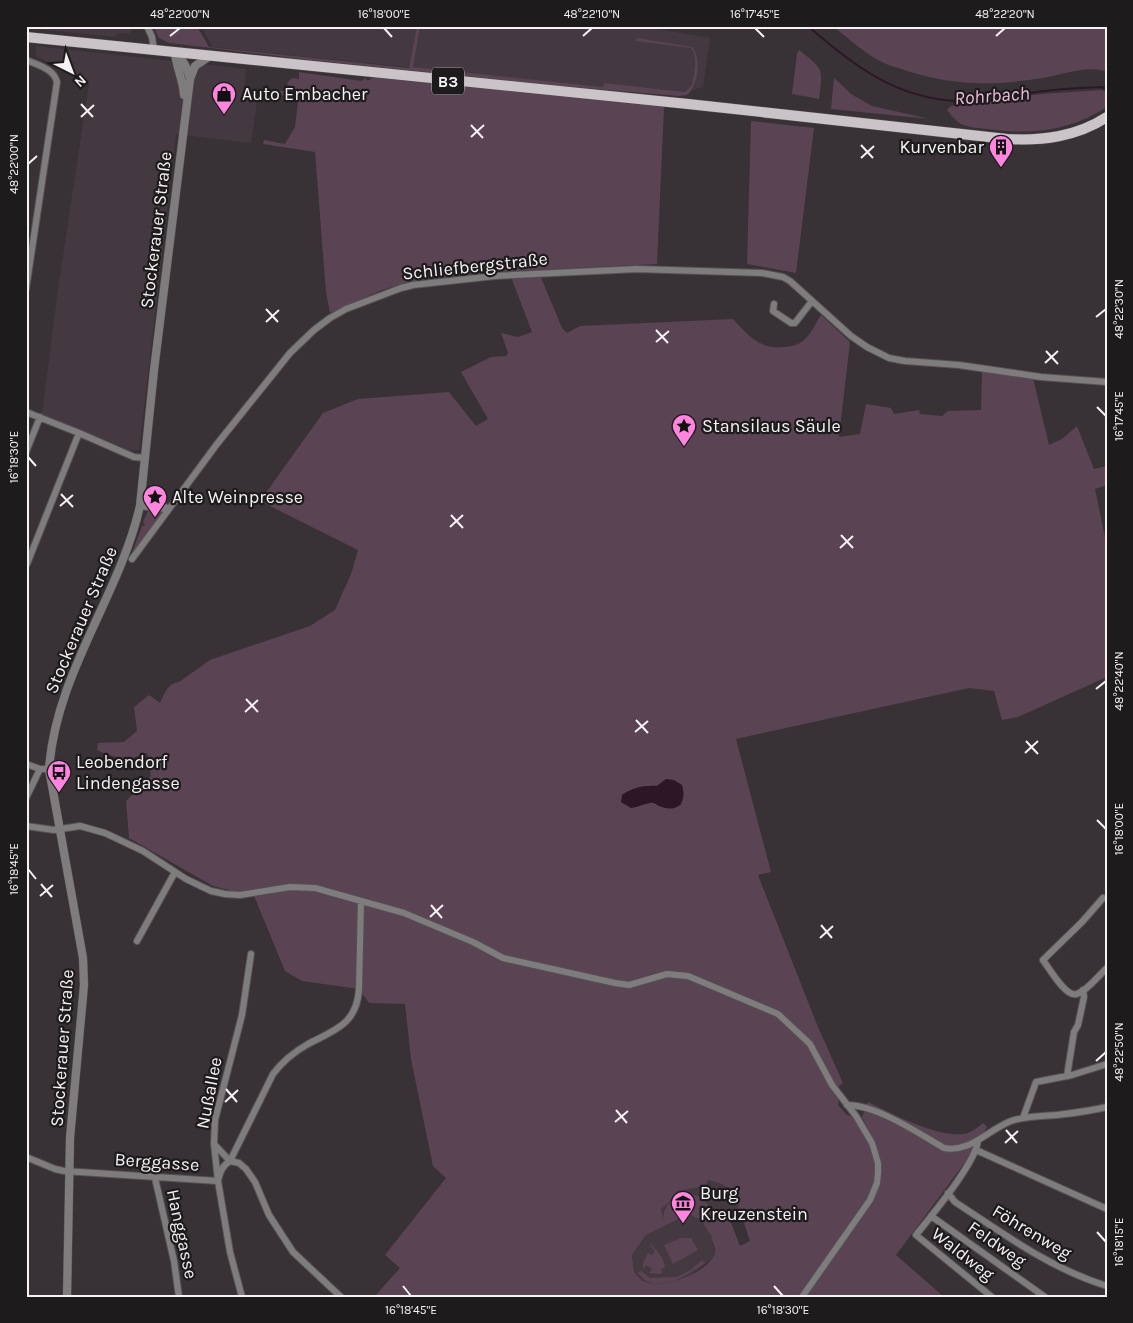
<svg xmlns="http://www.w3.org/2000/svg" width="1133" height="1323" viewBox="0 0 1133 1323" font-family="Karla,sans-serif">
<rect width="100%" height="100%" fill="#383236"/>
<path fill="#453941" d="M26 26H133L130 34 120 33 114 37 26 28Z
M201 26H640L710 38 703 87 685 92 604 83 603 87 213 47Z
M36 46 246 69 243 99 257 101 251 143 176 134 139 450H129L42 414 59 282 89 84 36 56Z
M708 1180 719 1182 730 1188 739 1197 738 1211 725 1213 711 1238 715 1251 713 1258 692 1274 680 1279 660 1284 646 1282 634 1272 632 1255 646 1235 664 1225 660 1212H617L677 1191 706 1186Z"/>
<path fill="#5a4353" fill-rule="evenodd" d="M153 26H197L209 47 409 68 417 26H420L413 67 603 87 604 83 685 92 692 85C694 73 699 58 691 48L636 41 637 38 692 47C702 57 698 86 687 95L679 96 560 86 310 60 169 43 159 38Z
M833 26H1107V72C1090 64 1061 75 1043 78 993 86 953 86 904 70 897 67 889 66 882 62 864 53 849 39 833 26Z
M799 50C824 70 823 67 819 99L792 94 797 54Z
M299 72 361 81 366 78V80H370L371 78H381L664 107 657 264 493 272 408 282 382 290 330 313 326 292 315 152 263 144 264 140 285 144 295 127 298 101 271 91 272 89 293 93 295 88 288 86 287 83 292 78 299 79Z
M834 78 851 94 872 106 930 119 831 109Z
M1102 90 1107 93V107C1070 131 1031 135 988 129 979 128 969 128 961 124 956 121 951 115 947 110L951 106 1041 94Z
M751 121 814 128 796 273 747 264Z
M540 275 562 328 567 333 580 326 733 319C749 336 760 350 785 347 790 346 795 346 800 343 810 337 815 324 821 315L850 342 839 437 860 434 866 404 891 408 894 414 919 410 920 414 942 416 948 411 981 410 982 370 1033 378 1049 445 1062 439 1077 426 1094 469 1107 466V485L1095 489 1107 547V677L1018 717 1002 720 994 691 969 688 736 739 771 872 758 875 818 1027 843 1083 833 1091 839 1100 838 1105 847 1115 851 1116 862 1131 867 1127 862 1117 868 1102C893 1114 935 1137 963 1134 970 1134 978 1127 983 1123L987 1127 977 1146 896 1255 944 1297H374L400 1268 385 1255 446 1178 433 1166 411 1059 405 1004 369 1003 359 989 302 981 285 971 252 891 236 892 213 886 129 838 126 801 151 776 147 753 127 760 103 753 97 750 98 743 124 742 137 731 134 707 149 695 160 703C164 694 168 683 179 682L210 660 310 626 335 610 351 574 358 550 260 501 323 413 358 399 449 392 476 426 488 419 461 372 491 357 506 356 508 353 501 333 518 337 532 332 511 277ZM666 779 682 804 673 808 662 807 655 803 622 795C632 788 645 785 657 786ZM708 1180C721 1183 731 1187 739 1197L738 1210 725 1213 720 1211 714 1214C710 1209 708 1203 702 1198 693 1192 675 1197 668 1204 664 1209 664 1215 663 1219L661 1209 671 1200 677 1196V1191L706 1186ZM686 1208 691 1210 692 1216 701 1220 712 1237 711 1238C713 1243 716 1248 715 1253 710 1272 663 1289 646 1282 642 1281 637 1275 634 1272L632 1255 646 1235 682 1217V1212ZM739 1219 744 1223 750 1241 740 1246 731 1223V1221Z
M148 511H161L162 512 131 556 142 526 145 525 143 522Z
M681 1238H691L698 1250 673 1264 664 1245Z
M651 1244C658 1252 664 1258 665 1268L661 1269 662 1274 649 1273 652 1269 647 1265 643 1269V1263L648 1253 652 1255 655 1251 650 1245Z
M702 1260 705 1263C690 1274 665 1290 646 1281 643 1279 640 1275 637 1273L641 1271 650 1278 677 1277 692 1269Z"/>
<path fill="#2d1727" d="M666 779 674 780 682 785C687 801 679 813 662 807 657 806 655 802 650 803 644 804 638 807 631 808L621 802 622 795C632 788 645 785 657 786Z"/>
<g fill="none" stroke-linecap="round" stroke-linejoin="round">
<path stroke="#2d1727" stroke-width="2" d="M808 26C860 72 908 106 981 101 994 100 1008 95 1022 94 1048 90 1075 88 1101 87L1107 89"/>
<g stroke="#565154" stroke-width="8">
<path id="minor" d="M147 26 152 37 154 50
M26 60C38 65 54 69 57 82L26 289
M774 304 773 311 791 323H795L812 301
M26 412 79 433 134 457 145 458
M26 452 40 417
M141 495 152 498 168 509
M140 506 166 509
M132 559 217 444 290 353 314 330 330 318 346 309 401 288 413 285 495 276 637 269 762 273 783 277 790 281 851 336 867 347 889 358 905 361 959 365 1041 377 1107 382
M27 564 79 433
M26 764 40 769H49
M26 798 40 769
M26 826 54 830 80 826 105 833 143 851 186 879 211 891 225 894 240 895 290 887 315 888 404 913 473 942 503 958 615 983 629 985 667 974 688 976 778 1014 810 1044 832 1085 856 1116 872 1143 878 1163V1173L877 1183 870 1200 802 1297
M1103 898 1082 922 1043 960C1049 968 1066 998 1077 994 1088 990 1098 976 1107 968
M137 941 175 872
M1067 1076 1074 1032 1078 1025 1084 997 1083 990
M847 1105C877 1105 918 1133 944 1148 970 1153 988 1130 1011 1121 1025 1116 1041 1116 1057 1115 1074 1113 1090 1111 1107 1107
M1023 1118 1036 1082 1072 1075 1107 1064
M978 1141C975 1164 931 1216 916 1235L992 1297
M214 1144 230 1161 239 1163 246 1169 255 1182 269 1215 293 1252 341 1297
M976 1150 1107 1209
M26 1157 55 1169 64 1171 218 1181C220 1172 222 1166 230 1161L273 1074C282 1062 294 1052 308 1044 335 1030 357 1024 359 989L361 901
M155 1178 174 1261 179 1297
M948 1193 955 1202C1004 1234 1051 1269 1107 1286
M931 1216 1045 1297
M242 1297 230 1252 218 1181 214 1144 215 1120 242 1015 251 954"/>
</g>
<g stroke="#565154" stroke-width="9">
<path id="tertiary" d="M175 52C176 67 183 79 184 95
M175 52C184 60 187 68 190 79
M67 1297 70 1138 84 985 83 958 49 769C56 673 119 597 140 506L154 370 190 79 195 66 210 56"/>
</g>
<g stroke="#565154" stroke-width="11">
<path id="primary" d="M26 37 688 104 1007 139C1042 141 1076 137 1107 117"/>
</g>
<use href="#minor" stroke="#7f7c7e" stroke-width="6"/>
<use href="#tertiary" stroke="#7f7c7e" stroke-width="8"/>
<use href="#primary" stroke="#cac3c7" stroke-width="10"/>
</g>
<path fill="none" stroke="#f5f1f4" stroke-width="2" d="M384 28 392 37M755 28 764 37M170 36 180 28M583 36 592 28M996 36 1005 28M81 104 93 117M81 117 94 105M471 125 483 138M471 137 484 125M861 145 873 158M861 158 874 146M28 164 37 156M266 309 278 322M1096 317 1106 309M266 322 279 310M656 330 668 343M656 342 669 331M1046 351 1058 364M1045 363 1058 351M1097 407 1106 416M28 457 36 466M61 494 73 507M60 506 73 495M451 515 463 528M450 527 463 515M841 535 853 548M840 548 853 536M1096 689 1106 681M246 699 258 712M245 712 258 700M636 720 648 733M635 732 648 721M1026 741 1038 754M1025 753 1038 741M1097 820 1106 829M28 869 36 879M41 884 52 897M40 896 53 885M431 905 442 918M430 917 443 905M821 925 832 938M820 938 833 926M1096 1061 1106 1052M226 1089 237 1102M225 1102 238 1090M616 1110 627 1123M615 1122 628 1111M1006 1130 1017 1143M1005 1143 1018 1131M1097 1232 1106 1242M403 1286 411 1296M774 1286 783 1296"/>
<defs>
<g id="shop-pin" transform="scale(1.25)"><path d="M0 17L-7.5 6A9.5 9.5 0 1 1 7.5 6Z" fill="#fe85df" stroke="#1e1b1d"/><path d="M-5-2.5h2.3a2.7 3.5 0 0 1 5.4 0H5L5.5 6h-11ZM-1.5-2.5h3a1.5 2.3 0 0 0-3 0Z" fill="#111"/></g>
<g id="building-pin" transform="scale(1.25)"><path d="M0 17L-7.5 6A9.5 9.5 0 1 1 7.5 6Z" fill="#fe85df" stroke="#1e1b1d"/><path d="M-4-6H4V6H1V3H-1V6H-4ZM-2.5-4.3h1.7v1.8h-1.7ZM.8-4.3h1.7v1.8H.8ZM-2.5-1h1.7V.8h-1.7ZM.8-1h1.7V.8H.8Z" fill="#111"/></g>
<g id="sight-pin" transform="scale(1.25)"><path d="M0 17L-7.5 6A9.5 9.5 0 1 1 7.5 6Z" fill="#fe85df" stroke="#1e1b1d"/><path d="M0-6L1.8-2.2L6-1.7L2.9 1.2L3.7 5.4L0 3.3L-3.7 5.4L-2.9 1.2L-6-1.7L-1.8-2.2Z" fill="#111"/></g>
<g id="bus-pin" transform="scale(1.25)"><path d="M0 17L-7.5 6A9.5 9.5 0 1 1 7.5 6Z" fill="#fe85df" stroke="#1e1b1d"/><path d="M-5-6H5V4H4V6H2V4H-2V6H-4V4H-5ZM-3.5-4V0h7V-4ZM-3.5 1.2v1.5H-2V1.2ZM2 1.2v1.5H3.5V1.2Z" fill="#111"/></g>
<g id="museum-pin" transform="scale(1.25)"><path d="M0 17L-7.5 6A9.5 9.5 0 1 1 7.5 6Z" fill="#fe85df" stroke="#1e1b1d"/><path d="M0-6L6-3V-2H-6V-3ZM-5-1h2V3h-2ZM-1-1h2V3h-2ZM3-1h2V3H3ZM-6 4H6V6H-6Z" fill="#111"/></g>
</defs>
<g fill-rule="evenodd">
<use href="#shop-pin" x="224" y="94"/>
<use href="#building-pin" x="1001" y="147"/>
<use href="#sight-pin" x="684" y="426"/>
<use href="#sight-pin" x="155" y="497"/>
<use href="#bus-pin" x="59" y="772"/>
<use href="#museum-pin" x="683" y="1203"/>
</g>
<g text-anchor="middle" dominant-baseline="central" stroke-width="4.5" stroke-linejoin="round" paint-order="stroke">
<rect fill="#1e1b1d" stroke="#b4b1b4" stroke-width="1" x="432" y="67.5" width="32" height="27" rx="4"/>
<g font-size="16" font-weight="bold" fill="#f5f1f4">
<text x="448" y="81">B3</text>
</g>
<g font-size="18" fill="#f5f1f4" stroke="#1e1b1d" text-anchor="start">
<text x="242" y="94">Auto Embacher</text>
<text x="984" y="147" text-anchor="end">Kurvenbar</text>
<text x="702" y="426">Stansilaus Säule</text>
<text x="172" y="497">Alte Weinpresse</text>
<text x="76" y="762">Leobendorf<tspan x="76" dy="21">Lindengasse</tspan></text>
<text x="700" y="1193">Burg<tspan x="700" dy="21">Kreuzenstein</tspan></text>
</g>
<g font-size="18" fill="#f5f1f4" stroke="#1e1b1d">
<text transform="translate(156 230) rotate(-83)">Stockerauer Straße</text>
<text transform="translate(475 266) rotate(-6)">Schliefbergstraße</text>
<text transform="translate(81 620) rotate(-67)">Stockerauer Straße</text>
<text transform="translate(62 1048) rotate(-86)">Stockerauer Straße</text>
<text transform="translate(209 1093) rotate(-79)">Nußallee</text>
<text transform="translate(157 1162) rotate(4)">Berggasse</text>
<text transform="translate(1032 1232) rotate(31)">Föhrenweg</text>
<text transform="translate(182 1234) rotate(78)">Hanggasse</text>
<text transform="translate(997 1244) rotate(35)">Feldweg</text>
<text transform="translate(963 1254) rotate(38)">Waldweg</text>
</g>
<g font-size="19" font-style="italic" fill="#edbbde" stroke="#1e1b1d">
<text transform="translate(992 96) rotate(-4)">Rohrbach</text>
</g>
</g>
<rect width="1133" height="1323" fill="none" stroke="#1e1b1d" stroke-width="55"/>
<g transform="translate(72 72) rotate(138)" stroke="#1e1b1d" stroke-width="4" paint-order="stroke">
<path d="M0-4L9 19L0 12L-9 19Z" fill="#f5f1f4"/>
<text y="-8" font-size="14" font-weight="bold" text-anchor="middle" fill="#f5f1f4">N</text>
</g>
<rect x="28" y="28" width="1078" height="1268" fill="none" stroke="#f5f1f4" stroke-width="2"/>
<g font-size="12" text-anchor="middle" fill="#f5f1f4">
<text x="180" y="18">48°22'00"N</text>
<text x="384" y="18">16°18'00"E</text>
<text x="592" y="18">48°22'10"N</text>
<text x="755" y="18">16°17'45"E</text>
<text x="1005" y="18">48°22'20"N</text>
<text transform="translate(14 164) rotate(-90)" y="4">48°22'00"N</text>
<text transform="translate(1119 309) rotate(-90)" y="4">48°22'30"N</text>
<text transform="translate(1119 416) rotate(-90)" y="4">16°17'45"E</text>
<text transform="translate(14 457) rotate(-90)" y="4">16°18'30"E</text>
<text transform="translate(1119 681) rotate(-90)" y="4">48°22'40"N</text>
<text transform="translate(1119 829) rotate(-90)" y="4">16°18'00"E</text>
<text transform="translate(14 869) rotate(-90)" y="4">16°18'45"E</text>
<text transform="translate(1119 1052) rotate(-90)" y="4">48°22'50"N</text>
<text transform="translate(1119 1242) rotate(-90)" y="4">16°18'15"E</text>
<text x="411" y="1314">16°18'45"E</text>
<text x="783" y="1314">16°18'30"E</text>
</g>
</svg>
